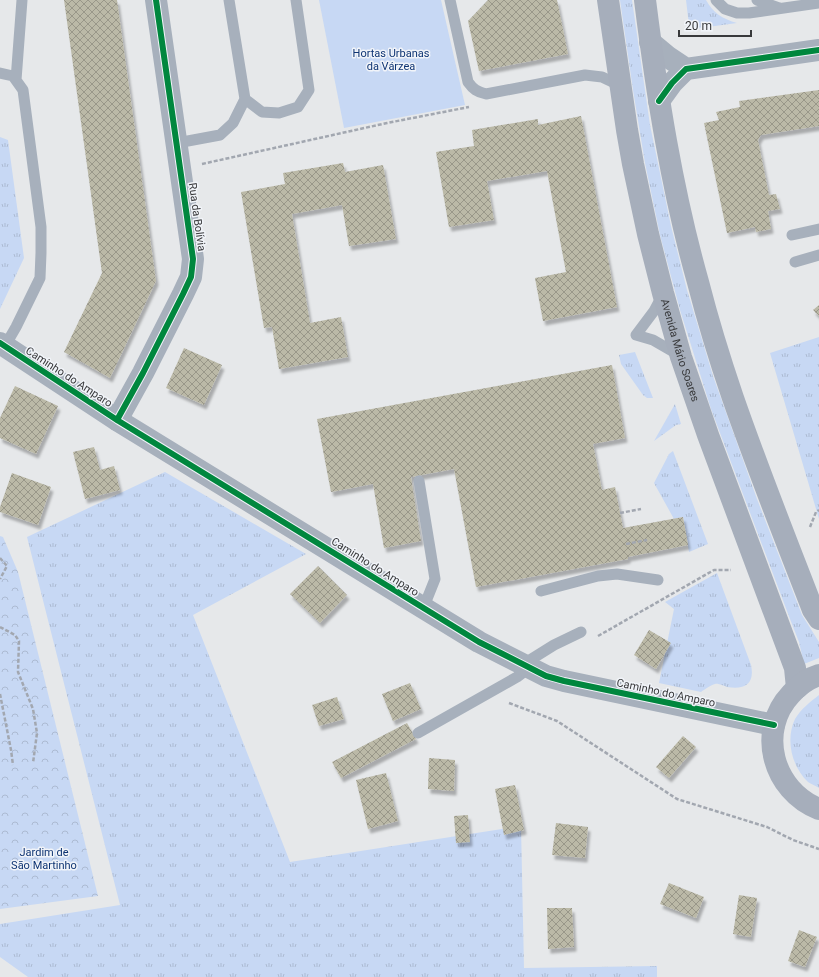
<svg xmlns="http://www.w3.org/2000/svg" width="819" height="977" viewBox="0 0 819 977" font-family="Roboto,sans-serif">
<defs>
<pattern id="grass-tufts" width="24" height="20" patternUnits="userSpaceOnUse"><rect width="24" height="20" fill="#c7d8f4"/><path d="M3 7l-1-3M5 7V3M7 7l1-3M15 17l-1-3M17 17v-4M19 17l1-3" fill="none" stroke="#acbad2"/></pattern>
<pattern id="forest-crowns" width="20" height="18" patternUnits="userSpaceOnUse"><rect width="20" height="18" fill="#c7d8f4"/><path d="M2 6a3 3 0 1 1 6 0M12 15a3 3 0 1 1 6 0" fill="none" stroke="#acbad2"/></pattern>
<pattern id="building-cross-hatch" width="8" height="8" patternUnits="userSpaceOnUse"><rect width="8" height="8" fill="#bbb9a7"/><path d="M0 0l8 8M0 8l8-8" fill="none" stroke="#999789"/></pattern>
<filter id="shadow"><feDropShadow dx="2.5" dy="4.5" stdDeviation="1" flood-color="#0004"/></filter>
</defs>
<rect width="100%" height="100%" fill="#e6e8ea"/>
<path fill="url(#grass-tufts)" d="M620 0H632L650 125 671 226 687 290 713 376 757 499 802 615 819 642V658L804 664 799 642 790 619 711 409 680 310 660 235 645 163 633 90Z
M686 0H706C713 13 723 19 737 23L693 29 689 25Z
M0 137 8 140 24 258 0 309Z
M819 337V519L770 353Z
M635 352 653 398H647L643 395 621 364 619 355Z
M675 404 681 424 676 425 654 441Z
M673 451 708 544 689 552 683 517 674 519 654 483 669 454Z
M165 472 306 554 193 615 290 862 521 826 524 968 657 966V977H28L0 957V924L120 905 27 537Z
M717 573 751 665C755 684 745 690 727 687 724 686 718 683 715 684 711 685 705 689 701 692L659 683 674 609 665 602Z
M819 695V788C816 786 811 784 808 782 792 767 785 740 795 719 801 709 810 702 819 695Z"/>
<path fill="url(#forest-crowns)" d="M0 536 3 537 18 572 98 896 0 909Z"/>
<path fill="#c7d8f4" d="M319 0H441L465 105 344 128Z"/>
<path fill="url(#building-cross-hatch)" filter="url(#shadow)" d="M64 0H117L156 281 110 378 64 352 102 273Z
M488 0H557L568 54 479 71 468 21Z
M819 90V126L761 135 758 140 769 195 776 194 780 209 768 211 771 229 756 232 755 227 727 233 704 123 719 120 716 112 740 107 739 101Z
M581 116 617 307 543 321 535 278 566 272 547 171 487 181 494 220 449 227 436 152 474 146 472 130 538 119V125Z
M343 163 345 172 383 165 396 239 349 246 342 205 292 214 310 323 341 317 348 357 279 369 272 327 264 328 241 192 285 184 283 173Z
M819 305V316L813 310Z
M184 348 222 365 204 405 166 388Z
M612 365 625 438 593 444 602 490 615 487 623 528 683 517 688 545 628 557V559L476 587 454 469 411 477 421 541 384 548 373 484 331 492 317 419Z
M15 386 58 406 36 454 0 438V418Z
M94 447 100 470 114 466 120 490 85 499 73 452Z
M12 473 51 487 38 525 0 512V507Z
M318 566 347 595 320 623 290 594Z
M649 630 671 643 656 669 634 655Z
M410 683 421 709 393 721 382 694Z
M337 697 344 719 319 726 312 705Z
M407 723 416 739 341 778 332 762Z
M683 736 696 747 669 778 656 767Z
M429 758 455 760 454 791 428 789Z
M386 773 398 821 368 829 356 780Z
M515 785 524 830 504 835 495 789Z
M468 815 470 842 456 843 454 816Z
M556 823 588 827 585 858 552 855Z
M669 883 704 897 696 918 660 904Z
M739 895 757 898 751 937 733 934Z
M547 908H572L574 947 548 949Z
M799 930 817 937 805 967 788 961Z"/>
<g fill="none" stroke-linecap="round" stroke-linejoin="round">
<path stroke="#a2a7b0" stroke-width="2.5" stroke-dasharray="4 2" stroke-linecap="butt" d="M202 164 387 123 469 107
M620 513 641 509
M810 527 816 512 819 510
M626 544 647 540
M0 558 7 566 0 579
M0 627 15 635 19 641 18 672 33 709 37 733 33 763
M598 636 714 570H731
M0 694 11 750 13 765
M509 703 557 721 677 799 767 827 793 840 819 849"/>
<path stroke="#a7b0bc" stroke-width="11" d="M450 0 468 82C473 89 477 92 486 94L585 75 602 77 621 86
M716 0 725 9 737 13H749L819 3
M757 0 779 8
M0 73 13 76 23 90 41 227V253L40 278 16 327 5 346
M16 80 22 0
M245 99 262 112 279 113 298 107 309 90 296 0
M177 143 220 135 233 123 245 99 229 0
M792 235 819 229
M795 262 819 255
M662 296 654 311 636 335 653 340 679 355
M419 481 435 579 423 609
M541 591 598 576 617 574 658 580
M522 665 554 645 581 632
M418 733 517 677 529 668"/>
<path stroke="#a7b0bc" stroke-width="22" d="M117 420 143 373 183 294 191 277 193 259 156 0"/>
<path stroke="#a7b0bc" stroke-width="22" d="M650 42 668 57 686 69
M659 101 672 83 686 69 819 50
M0 343 117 420 479 642 546 676 564 681 774 725"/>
<g stroke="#a6aebb" stroke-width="22">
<path id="s1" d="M608 0 627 130 633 164 648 234 663 293 681 357 708 435 795 668 797 688"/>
<path d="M645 0C657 95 672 190 698 282 708 321 720 360 733 398 758 470 786 540 813 610L819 619"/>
<path d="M819 675C809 678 798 686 791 694 756 731 773 791 819 809"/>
</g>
<g stroke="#f1f4f9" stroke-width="8">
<path id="cycleway" d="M659 101 672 83 686 69 819 50
M0 343 117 420 479 642 546 676 564 681 774 725
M117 420 143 373 183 294 191 277 193 259 156 0"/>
</g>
<use href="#cycleway" stroke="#00873e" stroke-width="6"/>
</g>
<g text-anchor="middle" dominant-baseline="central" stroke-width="3" stroke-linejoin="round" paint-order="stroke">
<g font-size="11" fill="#0e3473" stroke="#f1f4f9">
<text x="391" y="53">Hortas Urbanas<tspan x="391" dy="13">da Várzea</tspan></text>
<text x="44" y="852">Jardim de<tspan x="44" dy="13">São Martinho</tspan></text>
</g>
<g font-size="11" fill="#38393b" stroke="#f1f4f9">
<text transform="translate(197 217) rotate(82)">Rua da Bolívia</text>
<text stroke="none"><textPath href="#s1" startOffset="358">Avenida Mário Soares</textPath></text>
<text transform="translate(69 377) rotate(33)">Caminho do Amparo</text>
<text transform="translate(375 567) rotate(32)">Caminho do Amparo</text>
<text transform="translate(666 693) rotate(12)">Caminho do Amparo</text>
</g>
</g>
<path d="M679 30v6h72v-6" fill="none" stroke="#38393b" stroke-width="2"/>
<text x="685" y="30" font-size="12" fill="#38393b" stroke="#f1f4f9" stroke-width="3" paint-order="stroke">20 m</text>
</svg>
